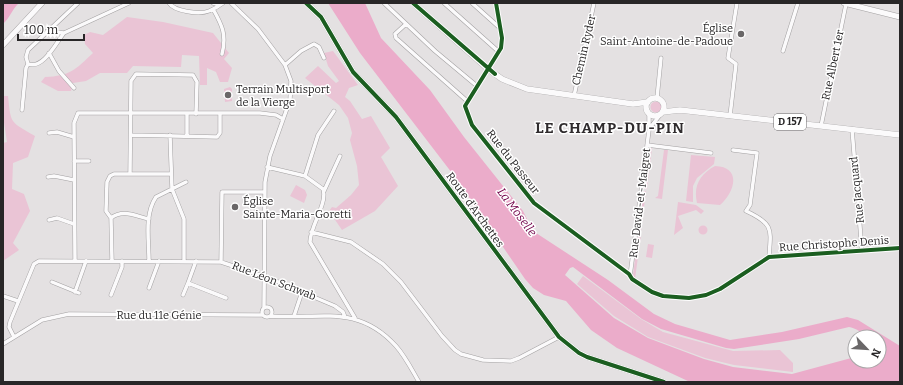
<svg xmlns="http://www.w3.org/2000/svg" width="903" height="385" viewBox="0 0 903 385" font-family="Bitter,serif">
<rect width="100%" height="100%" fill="#e4e1e2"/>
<path fill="#eac4d5" d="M127 17 163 22 213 33 229 53 224 59 232 68 228 82H220L216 72 207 68V85H200L199 56 182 55 181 67 133 66 127 73H100L86 81 73 83 71 91H58L41 82 45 77C70 76 75 70 93 53L85 44 84 35 90 32 103 35Z
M333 51 358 85 349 88 345 97 350 101 362 119 371 116 390 148 381 157 398 186 375 211 342 230 329 211 332 207 336 208 351 195 359 185 357 166 350 140 352 133 348 118 339 105 305 78 318 66 336 83 339 81 328 66 324 53Z
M230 87 232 89V101L225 102 224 89Z
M3 96H8C11 125 10 121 35 136L28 157 13 163 12 189 24 194 30 211 13 243 19 250 3 261V143L7 142 3 116Z
M650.5 107a5.5 5.5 0 1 1 11 0a5.5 5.5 0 1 1-11 0Z
M649 148H652L647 189H644Z
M664 150H668L662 199 655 198 658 196Z
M691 155 715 157 714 164 697 178 693 186V202L686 201Z
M715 166C742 167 735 192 720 205L697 203C693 186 700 174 715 166Z
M296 185 305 190 307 195 304 203 290 196Z
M643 191H646L641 231H638Z
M678 202 696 205 704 211 701 214 696 210 678 216 683 228 674 235Z
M698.5 230a4.5 4.5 0 1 1 9 0a4.5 4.5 0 1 1-9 0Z
M638 235H641L635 279 633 275Z
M648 244 654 245 652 258 646 257Z
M583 276 641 319 663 332 733 351 780 350 793 363V372L734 365 705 358 648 337 614 316 577 284Z"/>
<path fill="#ebacca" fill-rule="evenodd" d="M3 3H19C12 9 10 18 3 24Z
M328 3H365L381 38 430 90 464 137 523 211 533 231 608 280 654 314 675 324 730 340 782 332 847 317 858 320 900 346V381L690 382 617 348 591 330 566 301 544 295 533 288 525 279 455 177 360 53ZM573 267 642 319 661 329 726 348 734 349 799 339 849 327C862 330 864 337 879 337V344L887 349 879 351V361H855V357L792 374 733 367 704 359 648 338 614 318 565 275 570 268Z"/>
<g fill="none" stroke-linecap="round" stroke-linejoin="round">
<g stroke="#a3a1a2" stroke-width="4.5">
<path id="street" d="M169 3C174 11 199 15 209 11 214 9 219 6 223 3
M213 3 220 5
M231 3 258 29 285 65 291 81 290 100 270 156 265 182 264 307
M384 3 435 51 477 86
M444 3 499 52
M472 3 501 29
M496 3 502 38 501 48 465 106 472 125 534 203 629 274 632 279 652 292 663 296 689 298 706 295 720 289 769 257 900 248
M213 9C222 25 227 35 222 54
M406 24 395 34 396 38 467 101
M47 31 64 33 129 3
M783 51 798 3
M49 53 59 71 74 88
M28 64C43 70 56 43 64 33
M285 65 301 51 314 44 319 47 324 58
M574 96 594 3
M657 98 661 58
M22 110 26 68 28 64 26 57 28 50 78 3
M730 116 736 64 728 58 737 3
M821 126 846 4
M649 129 660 115
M852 129 862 251
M49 133 57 132 74 137
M131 135 217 137 220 133V113
M170 135 172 189 184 219V261
M187 135V114
M647 145 711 153
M733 150 757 153 750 205 746 211C774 224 771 229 769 257
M74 161H89
M267 167 305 176 323 189C328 203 310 226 310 242L355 318
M130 173 131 81 136 74 193 75 197 82 196 114
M305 176 318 135 334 111
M48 177 54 176 74 180
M324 191 340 156
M111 218C123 209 135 216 149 219
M49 220 57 218 74 224
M311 232 351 242 383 264 401 282 442 336 455 350 461 354 483 360 511 361 519 358 559 337
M75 261 74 123 78 113H260L276 115 283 119
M112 261 111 218 106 211 107 182 110 176 114 174H170
M149 261C149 240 144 215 156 197L186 182
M196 261 188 283 226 298
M221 262 222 192H264
M630 276 649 130V114
M52 282 79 293
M149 288 159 261
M75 292 86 261
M111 295 122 267V261
M183 295 188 283
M3 296 18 301
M262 312a5 5 0 1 1 10 0a5 5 0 1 1-10 0Z
M270 316C319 320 357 303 396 346 405 356 412 370 419 382
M294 316 302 292
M14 337 9 327 10 322 34 264 39 261 221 262 269 278 335 306 343 312 345 317
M3 344 42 320 69 314 263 315"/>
</g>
<g stroke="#a3a1a2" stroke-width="6">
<path id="secondary" d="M306 3 321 17 353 72 396 117 559 337 579 353 587 357 664 382
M844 3 900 17
M3 45 42 3"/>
</g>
<g stroke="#a3a1a2" stroke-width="6">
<path id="primary" d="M413 3 488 69 502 79 527 89 633 104 648 102
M646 107a9 9 0 1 1 18 0a9 9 0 1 1-18 0Z
M663 112 680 110 900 135"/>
</g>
<use href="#street" stroke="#fbfafb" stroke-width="3.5"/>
<use href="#secondary" stroke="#fbfafb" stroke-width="5"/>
<use href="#primary" stroke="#fbfafb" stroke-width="5.5"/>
<g stroke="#fff" stroke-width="6">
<path id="cycleway" d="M306 3 321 17 353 72 396 117 559 337 579 353 587 357 664 382
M413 3 495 74
M496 3 502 38 501 48 465 106 472 125 534 203 629 274 632 279 652 292 663 296 689 298 706 295 720 289 769 257 900 248"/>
</g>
<use href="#cycleway" stroke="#1b5e20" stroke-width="4"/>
</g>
<g fill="#6a6768" stroke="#fff" stroke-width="1.5">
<circle cx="741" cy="34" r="4"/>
<circle cx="228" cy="95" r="4"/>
<circle cx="235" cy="207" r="4"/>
</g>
<g text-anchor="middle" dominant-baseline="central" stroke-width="3" stroke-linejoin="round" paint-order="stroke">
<rect fill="#fff" stroke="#686768" stroke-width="1" x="774" y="114" width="32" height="16" rx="3"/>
<g font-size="10" font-weight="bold" fill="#282627">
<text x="790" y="122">D 157</text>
</g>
<g font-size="11" fill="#282627" stroke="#fff" text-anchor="start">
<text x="733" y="28" text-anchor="end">Église<tspan x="733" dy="13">Saint-Antoine-de-Padoue</tspan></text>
<text x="236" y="89">Terrain Multisport<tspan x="236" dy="13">de la Vierge</tspan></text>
<text x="243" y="201">Église<tspan x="243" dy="13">Sainte-Maria-Goretti</tspan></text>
</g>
<g font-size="11" fill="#282627" stroke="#fff">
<text transform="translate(584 50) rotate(-77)">Chemin Ryder</text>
<text transform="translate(833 65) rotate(-78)">Rue Albert 1er</text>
<text transform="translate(513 162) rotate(52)">Rue du Passeur</text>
<text transform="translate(857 190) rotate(-96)">Rue Jacquard</text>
<text transform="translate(640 203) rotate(-83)">Rue David-et-Maigret</text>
<text transform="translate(475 210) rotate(54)">Route d'Archettes</text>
<text transform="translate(834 244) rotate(-4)">Rue Christophe Denis</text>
<text transform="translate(274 281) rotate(21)">Rue Léon Schwab</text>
<text x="159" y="315">Rue du 11e Génie</text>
</g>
<g font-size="12" font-style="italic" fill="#710249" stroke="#fff">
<text transform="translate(517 212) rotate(53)">La Moselle</text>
</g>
<g font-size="15" font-weight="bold" letter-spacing="1" fill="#302c2e" stroke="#fff">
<text x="610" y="128">LE CHAMP-DU-PIN</text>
</g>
</g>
<rect width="903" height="385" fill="none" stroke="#282627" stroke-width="8"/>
<g transform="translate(867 349) rotate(115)"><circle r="19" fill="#ffffff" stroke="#a9a8a9"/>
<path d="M0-3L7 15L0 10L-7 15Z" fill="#6a6768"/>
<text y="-6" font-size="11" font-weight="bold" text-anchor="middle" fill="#282627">N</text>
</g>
<path d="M18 34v6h66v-6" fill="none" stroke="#282627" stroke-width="2"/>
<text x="24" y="34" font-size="12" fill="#282627" stroke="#ffffff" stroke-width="3" paint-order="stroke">100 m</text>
</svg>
